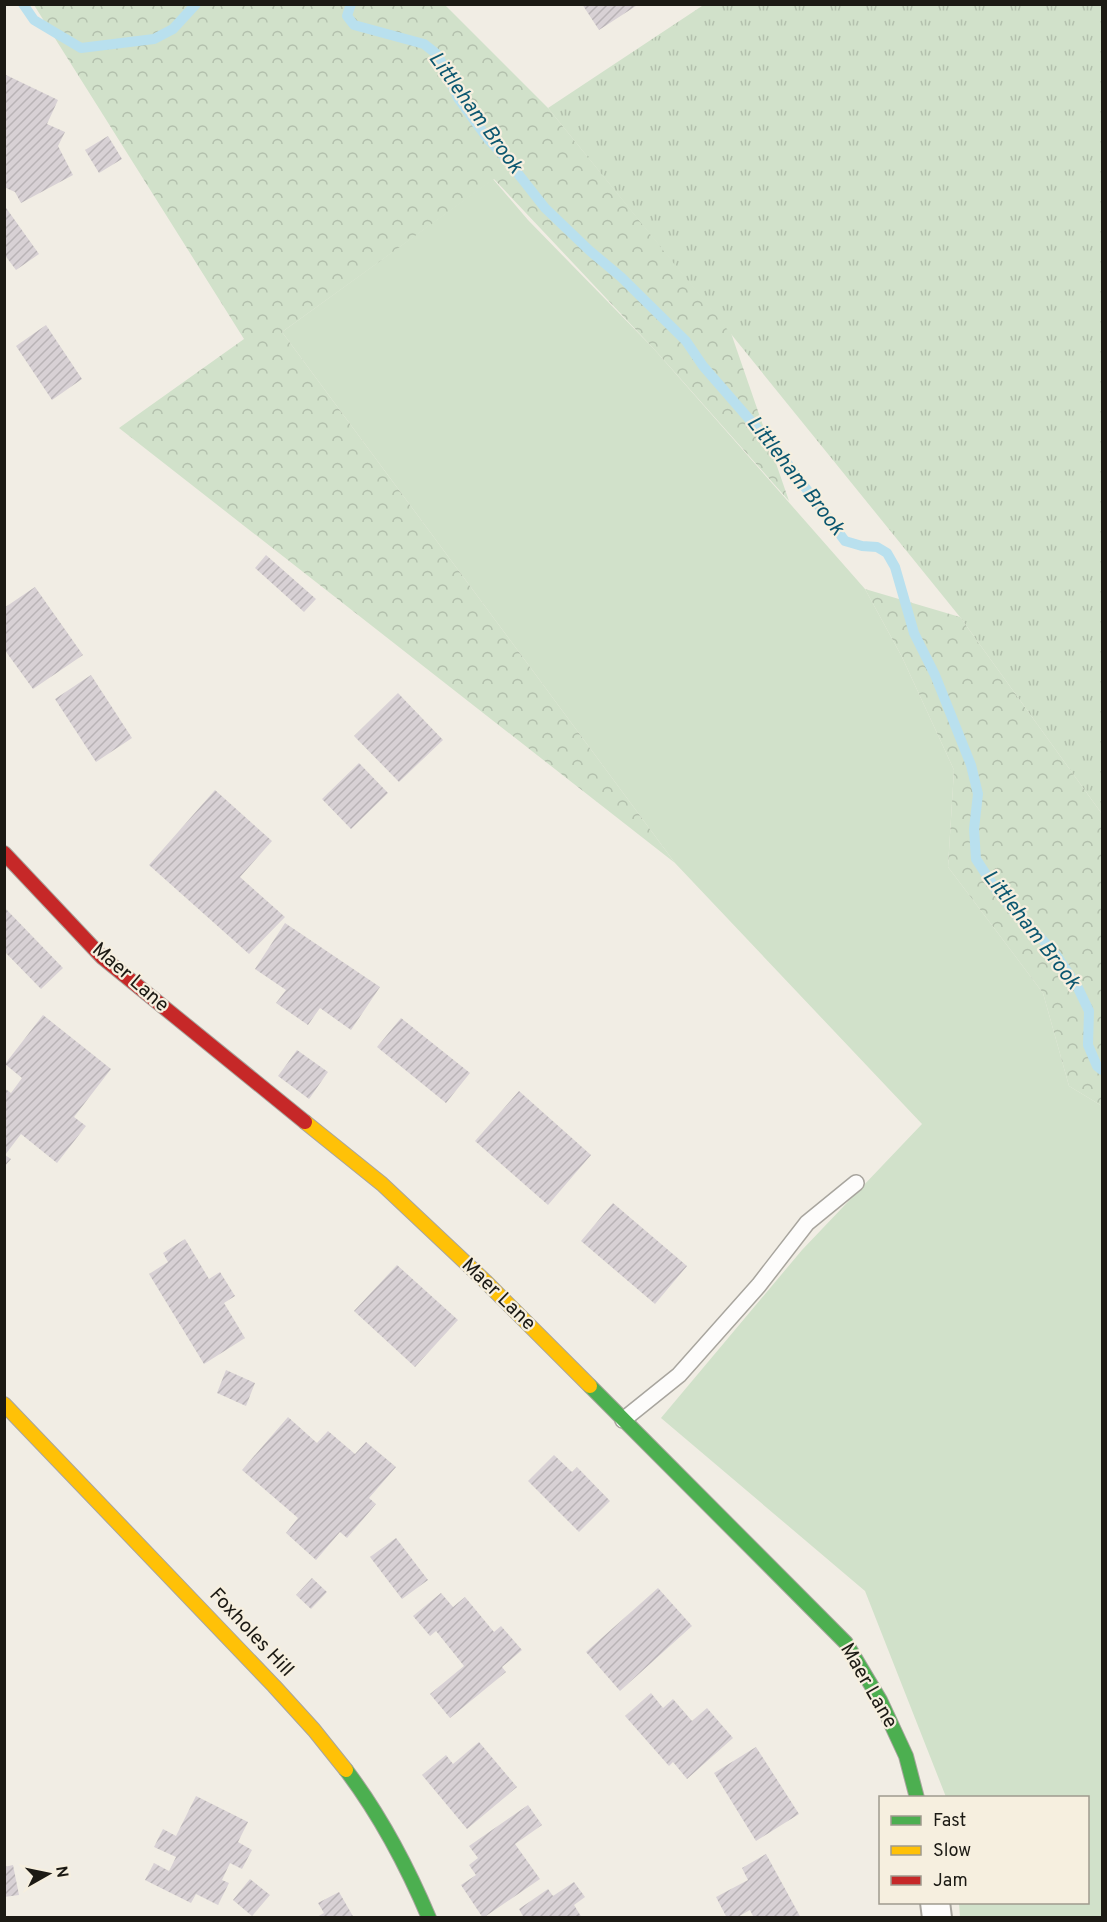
<svg xmlns="http://www.w3.org/2000/svg" width="1107" height="1922" viewBox="0 0 1107 1922" font-family="Overpass,sans-serif">
<defs>
<pattern id="forest-crowns" width="20" height="18" patternUnits="userSpaceOnUse" patternTransform="scale(1.5)"><rect width="20" height="18" fill="#d1e1ca"/><path d="M2 6a3 3 0 1 1 6 0M12 15a3 3 0 1 1 6 0" fill="none" stroke="#b3c0ad"/></pattern>
<pattern id="park-tufts" width="24" height="20" patternUnits="userSpaceOnUse" patternTransform="scale(1.5)"><rect width="24" height="20" fill="#d1e1ca"/><path d="M3 7l-1-3M5 7V3M7 7l1-3M15 17l-1-3M17 17v-4M19 17l1-3" fill="none" stroke="#b3c0ad"/></pattern>
<pattern id="building-hatch" width="6" height="6" patternUnits="userSpaceOnUse" patternTransform="scale(1.5)"><rect width="6" height="6" fill="#d8d1d5"/><path d="M-1 1l2-2M0 6l6-6M5 7l2-2" fill="none" stroke="#b9b3b6"/></pattern>
</defs>
<rect width="100%" height="100%" fill="#f1ede4"/>
<path fill="#d1e1ca" d="M493 179 528 220 654 349 865 589 902 657 954 770 948 867 1043 993 1069 1086 1102 1106V1917H960L959 1903 1088 1902V1798L946 1797 865 1591 661 1418 802 1250 922 1124 675 863 282 332Z"/>
<path fill="url(#forest-crowns)" d="M34 5H445L548 108 731 333 789 501 654 349 494 179 282 332 675 863 119 428 244 339Z
M865 589 960 617 1102 814V1106L1069 1086 1043 993 948 867 954 770 902 657Z"/>
<path fill="url(#park-tufts)" d="M705 4 1102 5V814L960 617 548 108Z"/>
<g fill="none" stroke-linecap="round" stroke-linejoin="round">
<path stroke="#b9e0ee" stroke-width="10" d="M23 4 34 20 81 48 154 39 173 29 196 4
M351 4 347 16 354 25 424 44 438 55 458 98 488 139 505 157 545 208 590 251 621 277 686 341 703 366 784 459 845 541 862 546 877 547 887 553 895 567 914 633 935 675 971 765 978 794 974 829 976 859 995 888 1019 918 1040 937 1057 956 1078 988 1089 1011 1088 1045 1097 1066 1102 1070"/>
</g>
<path fill="url(#building-hatch)" d="M582 4H639L599 30Z
M4 74 58 100 47 124 65 132 58 146 73 175 21 203 15 192 4 187Z
M108 136 122 159 99 173 85 150Z
M4 205 39 254 16 270 4 254Z
M46 325 82 379 52 400 16 346Z
M266 555 316 599 304 612 255 568Z
M35 587 83 655 33 689 4 649V608Z
M91 675 132 738 96 762 55 699Z
M398 693 443 740 399 782 354 736Z
M359 763 388 793 351 829 322 799Z
M215 790 272 841 240 877 285 917 249 954 149 865Z
M4 907 63 968 41 989 4 951Z
M285 923 380 987 351 1030 320 1008 308 1025 276 1003 286 990 255 969Z
M43 1015 111 1069 74 1117 86 1126 57 1163 21 1134 5 1155 11 1159 4 1167V1088L11 1093 22 1078 5 1064Z
M401 1018 470 1073 446 1103 377 1047Z
M297 1050 328 1072 309 1099 278 1076Z
M519 1091 591 1155 548 1205 475 1141Z
M613 1203 687 1266 655 1304 581 1241Z
M185 1239 209 1279 220 1272 235 1296 224 1303 245 1338 204 1364 149 1274 168 1262 163 1253Z
M397 1265 458 1320 415 1367 354 1311Z
M226 1370 255 1383 246 1406 217 1393Z
M288 1417 317 1443 328 1431 355 1454 366 1442 396 1467 369 1498 376 1504 347 1538 340 1532 316 1560 286 1533 298 1518 242 1470Z
M554 1455 572 1472 577 1467 610 1501 579 1532 528 1481Z
M396 1538 428 1580 402 1599 370 1557Z
M312 1578 327 1592 311 1609 296 1595Z
M658 1588 692 1626 620 1691 586 1652Z
M441 1593 453 1607 465 1597 494 1632 501 1626 522 1650 502 1667 506 1672 450 1718 430 1694 464 1666 436 1631 430 1636 413 1616Z
M651 1693 663 1708 673 1699 692 1721 707 1708 733 1738 687 1779 673 1762 669 1766 625 1716Z
M479 1742 517 1787 467 1829 422 1775 446 1755 453 1764Z
M756 1747 799 1814 756 1841 714 1773Z
M196 1796 248 1822 238 1842 252 1850 242 1869 230 1863 222 1880 229 1883 218 1905 196 1894 191 1903 145 1880 154 1863 169 1871 176 1857 154 1847 163 1829 176 1836Z
M528 1805 542 1825 515 1844 540 1879 483 1918 461 1885 476 1875 469 1865 478 1858 469 1846Z
M766 1854 801 1918H754L750 1910 736 1918H727L716 1897 748 1880 742 1868Z
M13 1865 19 1895 4 1897V1867Z
M250 1879 270 1895 252 1916 233 1900Z
M574 1882 585 1897 574 1905 582 1918H524L519 1909 548 1889 553 1896Z
M339 1892 354 1918H315L324 1913 318 1903Z"/>
<g fill="none" stroke-linecap="round" stroke-linejoin="round">
<g stroke="#a8a59e" stroke-width="18">
<path id="lane" d="M623 1420 679 1375 759 1285 807 1223 856 1183"/>
</g>
<g stroke="#a8a59e" stroke-width="32">
<path id="street" d="M935 1902 937 1918"/>
</g>
<g stroke="#a8a59e" stroke-width="16">
<path id="fast" d="M590 1386 846 1643 880 1700 906 1756 917 1798
M346 1770C380 1815 407 1866 429 1918"/>
</g>
<g stroke="#a8a59e" stroke-width="16">
<path id="slow" d="M305 1122 382 1184 485 1281 590 1386
M4 1404 274 1686 314 1730 346 1770"/>
</g>
<g stroke="#a8a59e" stroke-width="16">
<path id="jam" d="M4 853 102 957 305 1122"/>
</g>
<use href="#lane" stroke="#fdfcfb" stroke-width="15"/>
<use href="#street" stroke="#fdfcfb" stroke-width="28"/>
<use href="#fast" stroke="#4caf50" stroke-width="14"/>
<use href="#slow" stroke="#ffc107" stroke-width="14"/>
<use href="#jam" stroke="#c62828" stroke-width="14"/>
</g>
<g text-anchor="middle" dominant-baseline="central" stroke-width="4.5" stroke-linejoin="round" paint-order="stroke">
<g font-size="20" fill="#1c1a14" stroke="#f6efdf">
<text transform="translate(130 978) rotate(41)">Maer Lane</text>
<text transform="translate(498 1295) rotate(44)">Maer Lane</text>
<text transform="translate(251 1633) rotate(47)">Foxholes Hill</text>
<text transform="translate(868 1686) rotate(60)">Maer Lane</text>
</g>
<g font-size="21" font-style="italic" fill="#0c5770" stroke="#f6efdf">
<text transform="translate(475 113) rotate(54)">Littleham Brook</text>
<text transform="translate(795 476) rotate(52)">Littleham Brook</text>
<text transform="translate(1031 930) rotate(52)">Littleham Brook</text>
</g>
</g>
<rect width="1107" height="1922" fill="none" stroke="#1c1a14" stroke-width="12"/>
<rect x="879" y="1796" width="210" height="108" fill="#f6efdf" stroke="#9f9a8e" stroke-width="1.5"/>
<rect x="891" y="1816" width="30" height="9" fill="#4caf50" stroke="#9f9a8e" stroke-width="1.5"/>
<text x="933" y="1826" font-size="18" fill="#1c1a14">Fast</text>
<rect x="891" y="1846" width="30" height="9" fill="#ffc107" stroke="#9f9a8e" stroke-width="1.5"/>
<text x="933" y="1856" font-size="18" fill="#1c1a14">Slow</text>
<rect x="891" y="1876" width="30" height="9" fill="#c62828" stroke="#9f9a8e" stroke-width="1.5"/>
<text x="933" y="1886" font-size="18" fill="#1c1a14">Jam</text>
<g transform="translate(48 1874) rotate(81)" stroke="#f6efdf" stroke-width="4.5" paint-order="stroke">
<path d="M0-4.5L10 22L0 15L-10 22Z" fill="#1c1a14"/>
<text y="-9" font-size="16" font-weight="bold" text-anchor="middle" fill="#1c1a14">N</text>
</g>
</svg>
